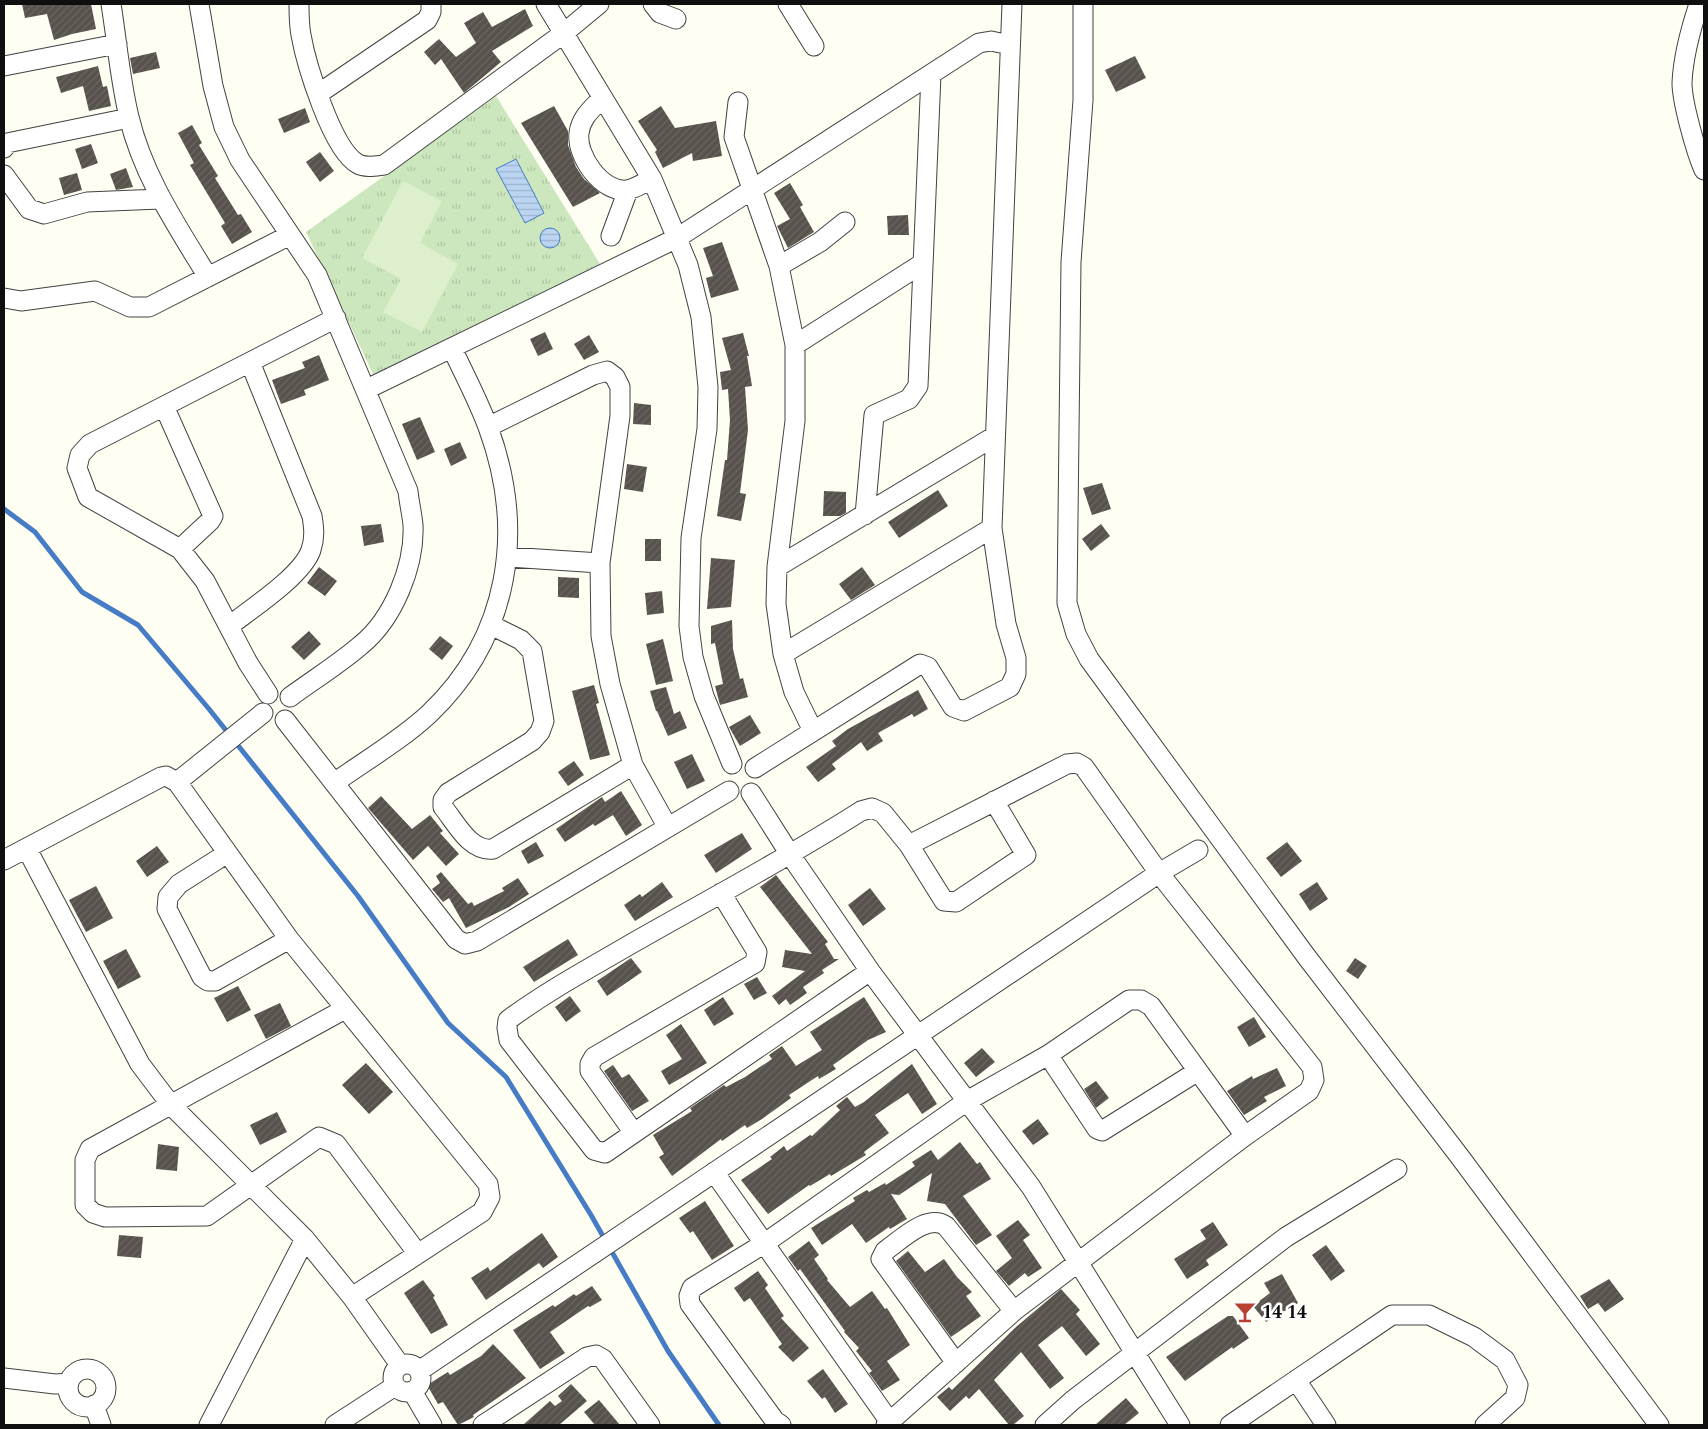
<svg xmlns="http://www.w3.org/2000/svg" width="1708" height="1429" viewBox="0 0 1708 1429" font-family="Spectral,serif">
<defs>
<pattern id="park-tufts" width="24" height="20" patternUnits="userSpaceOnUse" patternTransform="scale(1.25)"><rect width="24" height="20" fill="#cce7bd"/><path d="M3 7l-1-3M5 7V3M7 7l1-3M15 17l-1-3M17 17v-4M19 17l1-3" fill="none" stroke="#aec5a1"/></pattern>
<pattern id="water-rules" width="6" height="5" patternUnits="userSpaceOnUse" patternTransform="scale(1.25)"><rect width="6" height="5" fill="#bad4f2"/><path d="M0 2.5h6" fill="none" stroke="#9fb5ce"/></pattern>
<pattern id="building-hatch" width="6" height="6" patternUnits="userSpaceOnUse" patternTransform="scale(1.25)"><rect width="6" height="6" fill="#57524c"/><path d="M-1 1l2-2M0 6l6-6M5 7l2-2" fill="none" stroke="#6a6661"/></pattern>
</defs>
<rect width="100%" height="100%" fill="#fefef2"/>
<path fill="url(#park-tufts)" d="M496 96 600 264 374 376 306 232Z"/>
<path fill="#deefce" d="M403 181 442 201 420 243 458 264 422 332 383 312 401 279 362 258Z"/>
<path fill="url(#water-rules)" stroke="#457cc5" d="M516 159 544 213 525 223 496 169Z
M540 238a10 10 0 1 1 20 0a10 10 0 1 1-20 0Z"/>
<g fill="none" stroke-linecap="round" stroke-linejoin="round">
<path stroke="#457cc5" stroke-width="5" d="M4 509 35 532 82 592 138 625 209 709 358 896 448 1023 506 1077 591 1215 668 1351 719 1425"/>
</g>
<path fill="url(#building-hatch)" d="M22 4H91L96 29 72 34 54 40 47 14 25 18Z
M525 9 533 26 492 51 501 62 464 93 441 59 435 65 424 52 439 39 456 57 476 43 464 23 483 12 492 27Z
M156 52 160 68 133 74 130 58Z
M1135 56 1146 78 1116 92 1105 70Z
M98 66 103 87 107 86 111 106 89 111 83 86 61 93 56 77Z
M554 106 568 131V145L576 167 584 179 600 193 573 207 521 123Z
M661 106 675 128 716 121 722 156 693 161 692 153 663 168 655 152 657 150 638 121Z
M305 108 310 122 284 133 278 119Z
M192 125 202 143 199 145 218 176 215 178 238 215 241 214 252 232 232 244 221 226 225 223 190 165 194 163 178 133Z
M91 144 98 163 82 169 75 149Z
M320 152 334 171 320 182 306 162Z
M126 168 133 187 116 190 110 174Z
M77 173 82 190 64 195 59 178Z
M790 183 803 205 800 207 814 232 788 248 777 226 790 219 774 193Z
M908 215 909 235H888L887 216Z
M722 242 739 290 711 298 706 278 713 276 703 248Z
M545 332 553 349 538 356 530 339Z
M743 333 749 356H747L752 386 745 387 748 430 740 493 746 494 741 521 717 516 725 460H727L730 420 728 389 722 390 720 372 731 370 722 338Z
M589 335 599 352 584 360 574 344Z
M319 355 329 380 304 390 306 395 281 404 272 380 305 368 302 362Z
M634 403 651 405V425L633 424Z
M420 417 435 452 417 460 402 424Z
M460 442 467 458 451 466 444 449Z
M627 464 647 467 643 492 624 489Z
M1102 483 1111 509 1092 515 1083 488Z
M938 490 948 506 899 538 888 522Z
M824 491 846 492V513L840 516H823Z
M381 524 384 542 364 546 361 526Z
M1101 524 1110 536 1091 551 1082 539Z
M645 539H661V561H645Z
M711 558 735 560 731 607 707 609Z
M319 567 337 581 325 596 307 583Z
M862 567 875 585 851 600 839 584Z
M558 577 579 578V598L558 597Z
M662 591 664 613 647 615 645 593Z
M732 620 733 649 740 679 743 678 748 697 720 705 715 686 723 684 715 643 711 644V626Z
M309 631 321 644 304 660 291 647Z
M440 636 453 646 442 660 429 649Z
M663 639 673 681 656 685 646 644Z
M594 685 599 703 596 704 610 755 590 760 572 691Z
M666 687 674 714 680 711 687 728 668 736 657 711H656L650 691Z
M918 690 928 709 914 717 912 714 878 733 883 741 867 751 861 742 832 764 836 769 818 782 806 767 836 746 832 741 848 729Z
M750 715 761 733 740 746 729 727Z
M692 754 705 781 687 789 674 762Z
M574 761 584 775 568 786 558 772Z
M621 791 642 825 626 836 613 815 595 826 593 824 565 842 556 829 602 797 605 802Z
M381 796 412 829 430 815 443 831 440 833 459 854 446 866 428 846 413 860 368 808Z
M742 833 752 849 716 873 704 855Z
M536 842 544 856 528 864 521 851Z
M1287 842 1302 861 1281 877 1266 858Z
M157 846 169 862 147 877 136 861Z
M441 872 468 904 472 902 474 906 504 891 502 888 518 878 529 894 509 907 466 928 449 898 443 902 432 889 440 883 436 876Z
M776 875 828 942 825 944 834 959H839L822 970 824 973 803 987 807 993 790 1005 786 999 779 1005 772 996 805 971 782 967 785 950 812 954 760 887Z
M662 882 673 897 635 921 624 905 640 894 642 897Z
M1317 882 1328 899 1310 911 1299 894Z
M96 886 113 918 86 932 69 900Z
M870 888 886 909 863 926 848 905Z
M568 939 578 955 534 982 523 967Z
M126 949 141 977 118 989 103 961Z
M631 958 642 972 607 996 597 981Z
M1355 958 1367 966 1358 979 1346 971Z
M757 977 767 993 754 1000 744 984Z
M238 986 251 1010 227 1022 214 998Z
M570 996 581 1011 566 1022 555 1007Z
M723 997 734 1014 714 1026 704 1010Z
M864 997 886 1032 868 1040 833 1065 836 1069 819 1079 818 1076 789 1095 791 1098 762 1119 747 1128 745 1125 722 1141 721 1139 672 1176 659 1157 664 1154 653 1135 692 1111 690 1108 724 1085 726 1087 745 1077 772 1059 769 1055 782 1046 796 1066 822 1050 810 1032Z
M280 1003 291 1026 266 1039 254 1015Z
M1254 1017 1266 1037 1249 1047 1237 1027Z
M681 1024 707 1063 669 1085 661 1071 682 1059 666 1035Z
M982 1048 995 1062 976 1077 964 1063Z
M366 1063 393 1092 369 1114 342 1085Z
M912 1064 937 1104 922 1114 908 1093 875 1115 889 1133 864 1152 866 1155 831 1176 830 1174 810 1186 809 1185 768 1214 741 1180 772 1159 770 1157 784 1146 787 1151 810 1135 812 1136 840 1110 836 1106 847 1097 855 1107 864 1102Z
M613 1065 622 1078 629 1074 649 1101 632 1111 604 1071Z
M1277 1068 1286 1086 1264 1097 1267 1101 1244 1115 1227 1091 1252 1076 1253 1079Z
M1096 1081 1109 1098 1096 1108 1084 1089Z
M277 1112 287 1132 260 1145 250 1125Z
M1038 1119 1049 1134 1033 1145 1022 1131Z
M960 1142 977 1164 980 1162 991 1179 963 1196 992 1235 976 1245 945 1204 927 1201 932 1173 899 1195 891 1194 907 1219 890 1229 889 1227 866 1243 852 1224 822 1245 811 1228 855 1201 853 1198 867 1190 869 1192 885 1183 886 1185 915 1166 912 1162 931 1150 938 1160Z
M158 1144 179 1147 177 1171 156 1169Z
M705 1201 734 1246 712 1260 693 1231 690 1233 679 1218Z
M1018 1220 1030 1235 1023 1240 1042 1268 1028 1277 1025 1273 1009 1286 996 1271 1012 1258 996 1236Z
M1213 1222 1228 1245 1206 1260 1209 1265 1187 1279 1174 1259 1206 1239 1200 1230Z
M542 1233 558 1257 543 1268 539 1263 486 1300 471 1278 488 1267 490 1271Z
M119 1235 143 1237 141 1258 117 1256Z
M809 1241 819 1255 814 1259 828 1279 827 1280 850 1307 872 1291 885 1309 887 1308 910 1345 887 1361 900 1380 882 1391 869 1373 872 1371 856 1351 859 1348 844 1332 845 1331 800 1269 798 1271 788 1257Z
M1326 1245 1345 1271 1331 1281 1312 1255Z
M908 1251 925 1272 944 1259 957 1277 972 1292 966 1296 981 1316 951 1337 896 1261Z
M758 1271 768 1285 765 1288 784 1316 781 1318 809 1348 793 1362 778 1347 782 1344 750 1298 744 1302 734 1288Z
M1282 1274 1298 1303 1266 1322 1253 1306 1270 1293 1264 1283Z
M1609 1279 1624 1299 1605 1312 1598 1303 1588 1309 1580 1296Z
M423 1280 435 1296 433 1297 448 1325 431 1334 404 1293Z
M592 1286 602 1300 590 1307 588 1306 550 1332 565 1353 540 1369 513 1330 553 1305 555 1307 574 1294 576 1296Z
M1061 1289 1080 1310 1076 1314 1100 1344 1086 1356 1062 1326 1038 1345 1064 1378 1050 1389 1021 1352 994 1380 1024 1416 1013 1425H1009L979 1389 969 1399 966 1396 950 1411 937 1397 949 1387 952 1390 1016 1327Z
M1228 1316H1233L1249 1338 1233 1349 1232 1347 1185 1381 1166 1357Z
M493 1344 526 1378 473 1415 474 1417 458 1425 443 1402 438 1404 427 1385 448 1372 450 1375 481 1356Z
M823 1369 848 1404 835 1413 825 1397 822 1399 807 1381Z
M571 1384 587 1401 559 1425H523L550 1401 555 1406 562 1401 558 1396Z
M1126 1398 1139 1413 1124 1425H1095Z
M599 1400 620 1425H595L584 1412Z"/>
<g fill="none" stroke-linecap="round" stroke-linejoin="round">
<g stroke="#424242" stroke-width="21">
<path id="minor" d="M111 4C117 41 120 80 129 117 143 176 177 226 208 277
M199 4 213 86 224 127 240 160 317 275 408 491C409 502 412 514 413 525 415 566 393 619 361 645 339 664 313 680 290 697
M299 4C299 14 299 25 301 35 306 63 332 150 358 164 366 168 375 166 384 165L564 33 599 4
M546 4 652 179 688 265 701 317 708 387 707 429 691 538 689 626 693 657 704 696 732 764
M653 4 660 13 676 19
M788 4 814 46
M1083 4V100L1071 262 1067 603 1076 634 1089 659 1306 956 1460 1157 1659 1425
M1699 4C1691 28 1683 57 1682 83 1682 102 1696 152 1704 170
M4 66 117 44
M318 94 427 20 431 12V4
M602 98C592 109 581 117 579 133 576 156 602 193 627 190 635 189 645 182 652 179
M738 102 734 137 779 266 795 345V421L777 567 776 604 783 654 794 692 813 731
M4 148 7 143 129 118
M4 175 29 209 44 214 87 202 160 199
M611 236 628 190
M779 266 820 242 845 222
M4 298 21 301 95 291 130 307H149L290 235
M795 345 923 263
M367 389 677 238 979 43 991 41 1010 45
M164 406 213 516 210 521 180 549
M488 427 593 375 607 371 615 377 620 387V416L600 563 601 636 610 684 633 765 667 826
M865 515 874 415 909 399 918 386 931 74
M508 557 600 563
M777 567 995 436
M491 625 521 640 532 651 544 721 540 732 532 741 448 793 443 800V807C456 823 470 852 493 849L633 765
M229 626C251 609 302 576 311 550 315 538 314 528 312 516L250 362
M783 654 992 528
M268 694 248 663 205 581 180 549 88 497 77 468 80 455 90 444 336 318
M285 720 456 939 465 944 477 941 729 791
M755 768 920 664 928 667 953 707 964 711 1010 687 1016 674V658L1006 624 992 528 1012 4
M177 782 263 713
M334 783C365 761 401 740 429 714 510 637 526 530 488 427 478 400 464 374 452 348
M751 793 791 856 870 971 1031 1187 1180 1425
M27 849 140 1064 171 1105 305 1239 352 1297 400 1365
M226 854 179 884 168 897 167 909 202 977 208 981H215L289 939
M4 860 161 777 166 776 177 782 289 939 488 1184 490 1197 482 1212 352 1297
M721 893 757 952 755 963 594 1057 590 1064V1071L634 1133 870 971
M345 1009 90 1149 85 1160V1205L93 1213 105 1217 207 1216 319 1137 336 1144 418 1254
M1048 1055 1097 1129 1102 1131 1198 1071
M634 1133 605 1153 594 1150 509 1040 507 1028 508 1020C547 991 590 968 631 944 708 900 786 859 861 811L872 808 883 813 909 845 944 901 956 902 1026 855 994 801
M714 1172 892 1425
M956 1363 881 1259 885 1251C901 1240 927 1213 946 1226L1014 1311
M393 1378a14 14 0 1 1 28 0a14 14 0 1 1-28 0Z
M68 1388a19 19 0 1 1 38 0a19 19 0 1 1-38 0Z
M419 1371 1159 873 1198 850
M4 1378 55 1384 69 1383
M1296 1380 1326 1425
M412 1391 432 1425
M94 1405 101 1425
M209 1425 305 1239
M335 1425 395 1386
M483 1425 587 1357 596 1355 603 1359 650 1425
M781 1425 775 1421 690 1304 689 1296 692 1288 765 1243 967 1101 1048 1055 1129 1000H1141L1151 1006 1245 1136
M886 1425 1014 1311 1245 1136 1309 1091 1314 1080 1312 1067 1159 873 1084 767 1077 763 1067 764 909 845
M1045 1425 1073 1400 1286 1237 1397 1169
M1230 1425 1392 1315H1429L1474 1337 1505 1360 1518 1385 1515 1398 1485 1425"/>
</g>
<use href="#minor" stroke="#fff" stroke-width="19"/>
</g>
<defs>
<g id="bar-bare" transform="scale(1.725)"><path d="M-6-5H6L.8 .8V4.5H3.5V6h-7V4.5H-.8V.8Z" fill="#b7402f" stroke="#fff" stroke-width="2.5" paint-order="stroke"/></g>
</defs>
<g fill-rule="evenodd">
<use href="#bar-bare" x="1245" y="1312"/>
</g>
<g text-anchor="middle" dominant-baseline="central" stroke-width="5" stroke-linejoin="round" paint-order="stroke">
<g font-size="18" font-weight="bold" fill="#0f0f0f" stroke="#fff" text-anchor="start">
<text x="1262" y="1312">14 14</text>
</g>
</g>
<rect width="1708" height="1429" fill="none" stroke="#0f0f0f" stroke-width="10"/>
</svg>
